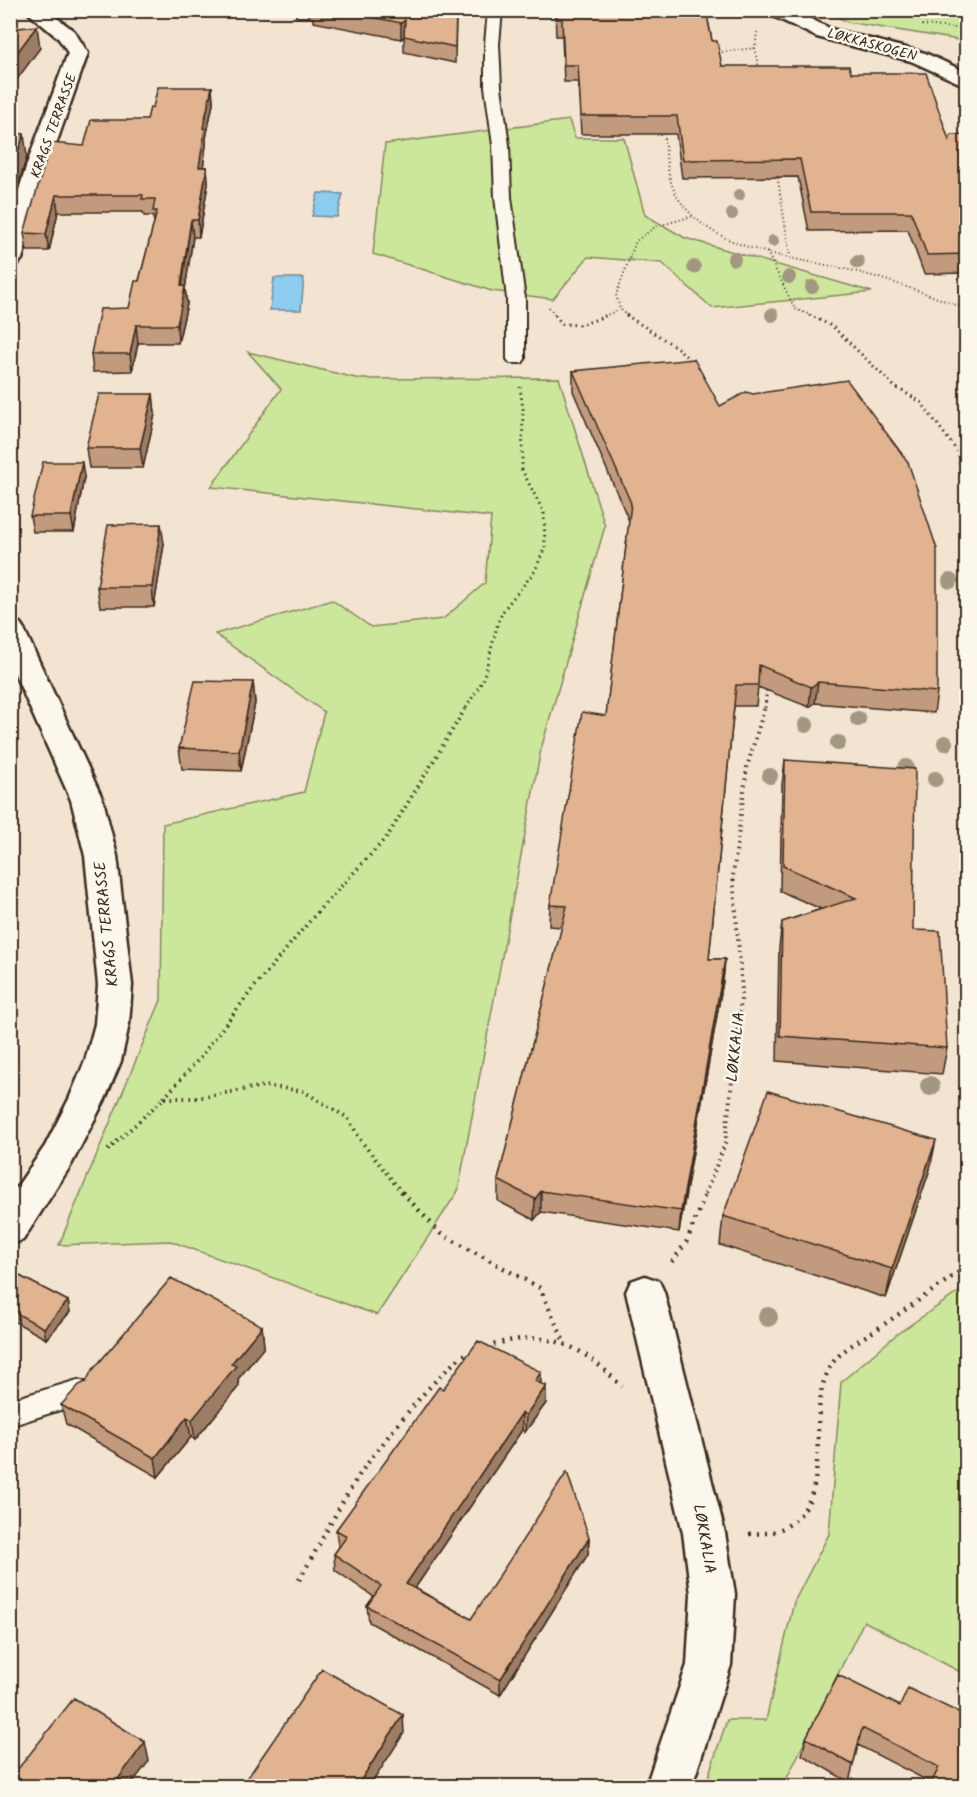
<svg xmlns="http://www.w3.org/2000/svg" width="977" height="1797" viewBox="0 0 977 1797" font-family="Kalam,sans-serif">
<rect width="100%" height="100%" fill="#f3e3d1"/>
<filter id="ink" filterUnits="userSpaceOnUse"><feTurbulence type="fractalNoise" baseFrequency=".0167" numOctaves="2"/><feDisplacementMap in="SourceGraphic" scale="12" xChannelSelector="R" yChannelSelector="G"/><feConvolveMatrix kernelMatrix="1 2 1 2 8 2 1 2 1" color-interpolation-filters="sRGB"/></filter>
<g filter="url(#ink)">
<path fill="#cce69c" stroke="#84885d" stroke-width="1.5" d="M827 11H966V41L847 22Z
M569 120 575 138H624L645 215 685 238 872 292 712 308 662 263 588 257 553 299 492 291 373 254 385 144Z
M248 352 360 379 559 378 605 526 541 749 458 1191 377 1315 170 1241 59 1245 161 1000 163 824 304 792 324 712 215 634 332 600 371 627 443 619 485 583 491 517 211 487 281 389Z
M966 1287V1675L864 1621 783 1786H705L727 1720H766L794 1602 829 1534 841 1382 897 1334Z"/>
<path fill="#8dccee" stroke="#6c8b9b" stroke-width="1.5" d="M318 193 343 194 337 217 312 216Z
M274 278H304L301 310H270Z"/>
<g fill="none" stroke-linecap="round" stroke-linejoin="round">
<g stroke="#3b2a1e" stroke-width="4">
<path id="lane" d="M296 10H310L307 16H297Z
M488 10H502L499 44 501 87 509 145 511 197 525 299V359L522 363H510L507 359V299L495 197 493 145 485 87V44Z
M78 1380 88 1383 93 1392 88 1401 10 1426V1400Z"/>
</g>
<g stroke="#3b2a1e" stroke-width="5">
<path id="street" d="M25 10H47L74 31 88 53 49 164 22 259 18 264 10 266V219L27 164 68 53 59 39Z
M767 10H793L831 29 925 53 966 72V86L911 61 817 37 769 14Z
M10 620 20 623 24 629 103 800 117 856 132 985 129 1024 121 1061 105 1099 71 1165 23 1240 10 1244V1197L45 1146 69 1099 85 1061 95 1024 98 985 85 856 71 800 10 663Z
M645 1276 659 1281 664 1292 725 1533 735 1594 731 1665 692 1786H646L687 1665 691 1594 683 1533 626 1292 631 1281Z"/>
</g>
<path stroke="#3b2a1e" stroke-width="2" stroke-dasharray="1 3" stroke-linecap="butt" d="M922 25 966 29
M757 32 755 48 759 69
M714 53 755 48
M664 130C666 153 666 181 680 201 718 255 800 257 858 272 895 282 931 295 966 309
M777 174 790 256
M767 252 795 309 813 316
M549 307 556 316
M604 316 619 310
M628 316 620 309 616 295 636 241 655 227 693 216"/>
<path stroke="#3b2a1e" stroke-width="3" stroke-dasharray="1.5 4" stroke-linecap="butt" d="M555 315 562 324 581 325 608 315
M626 315 679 349 692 363
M809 315 832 326 895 387 921 402 957 451
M966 435C956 450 957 462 966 478
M466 708 483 680 499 619 505 608 535 571 545 547 544 513 522 470 523 409 520 387
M765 708 767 687"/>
<path stroke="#3b2a1e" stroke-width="4" stroke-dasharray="1.5 4.5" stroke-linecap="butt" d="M164 1098 198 1060 251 991 319 910 387 837 467 706
M108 1150 164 1098H198L264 1086 303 1091 348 1118 361 1141 403 1194
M705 1194 725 1144 742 990 733 876 747 767 765 706"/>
<path stroke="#3b2a1e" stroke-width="4.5" stroke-dasharray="2 6" stroke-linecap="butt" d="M402 1192 441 1234 540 1288 564 1342
M672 1262 687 1241 706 1192
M486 1347C546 1327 580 1343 622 1387
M749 1534C758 1533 768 1534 776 1531 842 1507 802 1416 830 1367 841 1348 866 1337 883 1325 911 1306 939 1286 966 1267
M299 1580C321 1543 340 1503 364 1468 382 1444 448 1357 473 1351"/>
<use href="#lane" fill="#fbf7ec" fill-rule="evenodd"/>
<use href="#street" fill="#fbf7ec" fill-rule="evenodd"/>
</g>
<g fill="#a29780">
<circle cx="739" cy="195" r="6"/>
<circle cx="732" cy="214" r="6"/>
<circle cx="773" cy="241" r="6"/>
<circle cx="734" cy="259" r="7"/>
<circle cx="858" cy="262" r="7"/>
<circle cx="694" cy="267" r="7"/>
<circle cx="789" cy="277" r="7"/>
<circle cx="812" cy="287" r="7"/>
<circle cx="772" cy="315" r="7"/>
<circle cx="950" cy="581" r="8"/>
<circle cx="858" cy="719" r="8"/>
<circle cx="806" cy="725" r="8"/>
<circle cx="838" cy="743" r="8"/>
<circle cx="945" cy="743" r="8"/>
<circle cx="906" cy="767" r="8"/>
<circle cx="770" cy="776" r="8"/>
<circle cx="935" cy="779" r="8"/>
<circle cx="930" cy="1086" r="10"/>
<circle cx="768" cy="1317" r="10"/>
</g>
<path fill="#c29a7d" stroke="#3b2a1e" stroke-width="1.5" d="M121 10H157L153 15Z
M309 10H451L456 11 455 63 404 52V37L401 39 313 22V18L309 17Z
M555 10H706L712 41 722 66 851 73 949 140 966 135V273L924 274 908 230 809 231 798 177 682 178 676 134H581L578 82H564L562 36H556Z
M212 87 213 103 206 138V145L203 167H207L208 184 199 237H193L185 289 187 304 178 343H138L132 371 93 372 91 354 129 308 139 281 154 223 153 216H144L143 212H58L49 251H27L24 233 84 146 147 120 153 107Z
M573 371 720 406 937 692 934 713 815 703 809 707 758 687 756 706H734L709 959H725L723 981 679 1232 541 1212 534 1220 498 1201V1180L562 927 549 926 550 905 606 716 629 521 573 391Z
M153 394 155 414 143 468H89L86 448Z
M84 477 74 532H33L30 516Z
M164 544 154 607H100L97 587Z
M253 682 255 703 241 771 182 769 179 748Z
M785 760 913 930 947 1048 942 1074 777 1061 779 947 782 922 821 909 780 891 782 785Z
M930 1169 886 1298 720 1245 723 1216Z
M10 1271 68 1301 70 1312 46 1339 10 1319Z
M262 1326 264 1347 238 1379 239 1386 195 1440 191 1437 158 1477 66 1424 61 1405Z
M541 1383 546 1403 525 1432 522 1430 415 1588 471 1619 589 1538 588 1554 500 1695 369 1622 367 1606 374 1597 335 1570 334 1554 339 1547 338 1546 336 1530 443 1389Z
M838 1675 966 1786H930L932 1783 858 1745 849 1782 802 1755 806 1738Z"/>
<path fill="#9e7d66" stroke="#3b2a1e" stroke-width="1.5" d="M405 20V36L401 39V23Z
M37 26 40 48 10 89V62Z
M212 87 213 103 206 138V145L201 184 199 167 203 128Z
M24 134 27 157 10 210V175Z
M207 167 208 184 199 237 198 220Z
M56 195 58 212 49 251 46 234Z
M191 220 193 237 185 289 187 304 178 343 177 325Z
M136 325 138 343 132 371 130 354Z
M153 394 155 414 143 468 140 448Z
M82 462 84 477 74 532 71 516Z
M161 524 164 544 154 607 152 587Z
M253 682 255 703 241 771 239 751Z
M818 682 815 703 809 707 811 687Z
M725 959 723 981 679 1232 681 1211Z
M936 1140 930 1169 886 1298 892 1269Z
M541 1191V1212L534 1220 535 1199Z
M68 1301 70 1312 46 1339 44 1328Z
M262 1326 264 1347 238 1379 239 1386 195 1440 192 1420 231 1364Z
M541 1372V1389L535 1381Z
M546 1386V1403L525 1432 526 1415Z
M522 1413V1430L407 1600 406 1584Z
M187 1417 191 1437 158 1477 155 1458Z
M589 1538 588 1554 500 1695V1680Z
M403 1715 404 1733 370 1786H357Z
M145 1742 149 1761 130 1786H113Z"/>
<path fill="#e1b391" stroke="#3b2a1e" stroke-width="1.5" d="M336 10H451L456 11 455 47 404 36 405 20 401 23Z
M556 10H706L712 41H717L722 66H849L851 73H926L949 140 951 135H966V254L927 255 911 212H811L800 159 683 160 677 116H581L578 65H564L562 19H557Z
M37 26 10 62V29Z
M158 87H212L203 128 205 129 199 167H207L198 220H191L181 285 185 287 177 325H136L130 354H91L100 309 129 308 135 281H139L157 211H153L155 199H142L143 195H56L46 234 24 233 51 143 84 146 91 120H147L150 107H153Z
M10 133 24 134 10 175Z
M694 359 720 406 746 392 753 394 847 380 908 462 937 549V692L818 682 811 687 759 665 758 685H736L709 959H725L681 1211 541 1191 535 1199 498 1180 567 906 550 905 582 712 606 716 631 503 573 371Z
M99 394H153L140 448H86Z
M43 462H82L71 516H30Z
M161 524 152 587H97L108 525Z
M195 681 253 682 239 751 179 748Z
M785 760 915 769 913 930 940 931 947 1048 780 1036 782 922 856 898 783 866Z
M768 1091 936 1140 892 1269 723 1216Z
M10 1271 68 1301 44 1328 10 1310Z
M171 1278 262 1326 231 1364 236 1366 192 1420 187 1417 155 1458 61 1405 79 1385 86 1382 91 1372Z
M478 1341 541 1372 535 1381 546 1386 526 1415 522 1413 406 1584 471 1619 567 1472 589 1538 500 1680 367 1606 381 1586 334 1554 347 1536 336 1530 439 1387 443 1389Z
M322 1669 403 1715 357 1786H242Z
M838 1675 900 1706 908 1688 966 1716V1786H930L939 1767 862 1728 853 1765 806 1738Z
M74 1698 145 1742 113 1786H10V1779Z"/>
</g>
<g text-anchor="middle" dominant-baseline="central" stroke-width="5" stroke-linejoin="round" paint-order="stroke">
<g font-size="14" fill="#3b2a1e" stroke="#fbf7ec">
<text transform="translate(872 45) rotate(15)">LØKKASKOGEN</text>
<text transform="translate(54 126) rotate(-70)">KRAGS TERRASSE</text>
</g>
<g font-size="16" fill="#3b2a1e" stroke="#fbf7ec">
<text transform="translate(107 924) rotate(-96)">KRAGS TERRASSE</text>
<text transform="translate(736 1047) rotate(-84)">LØKKALIA</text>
<text transform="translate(704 1539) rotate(80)">LØKKALIA</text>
</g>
</g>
<rect width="977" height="1797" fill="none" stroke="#fbf7ec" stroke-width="36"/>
<rect x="18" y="18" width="941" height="1761" fill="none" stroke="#3b2a1e" stroke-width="2" filter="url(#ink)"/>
</svg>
